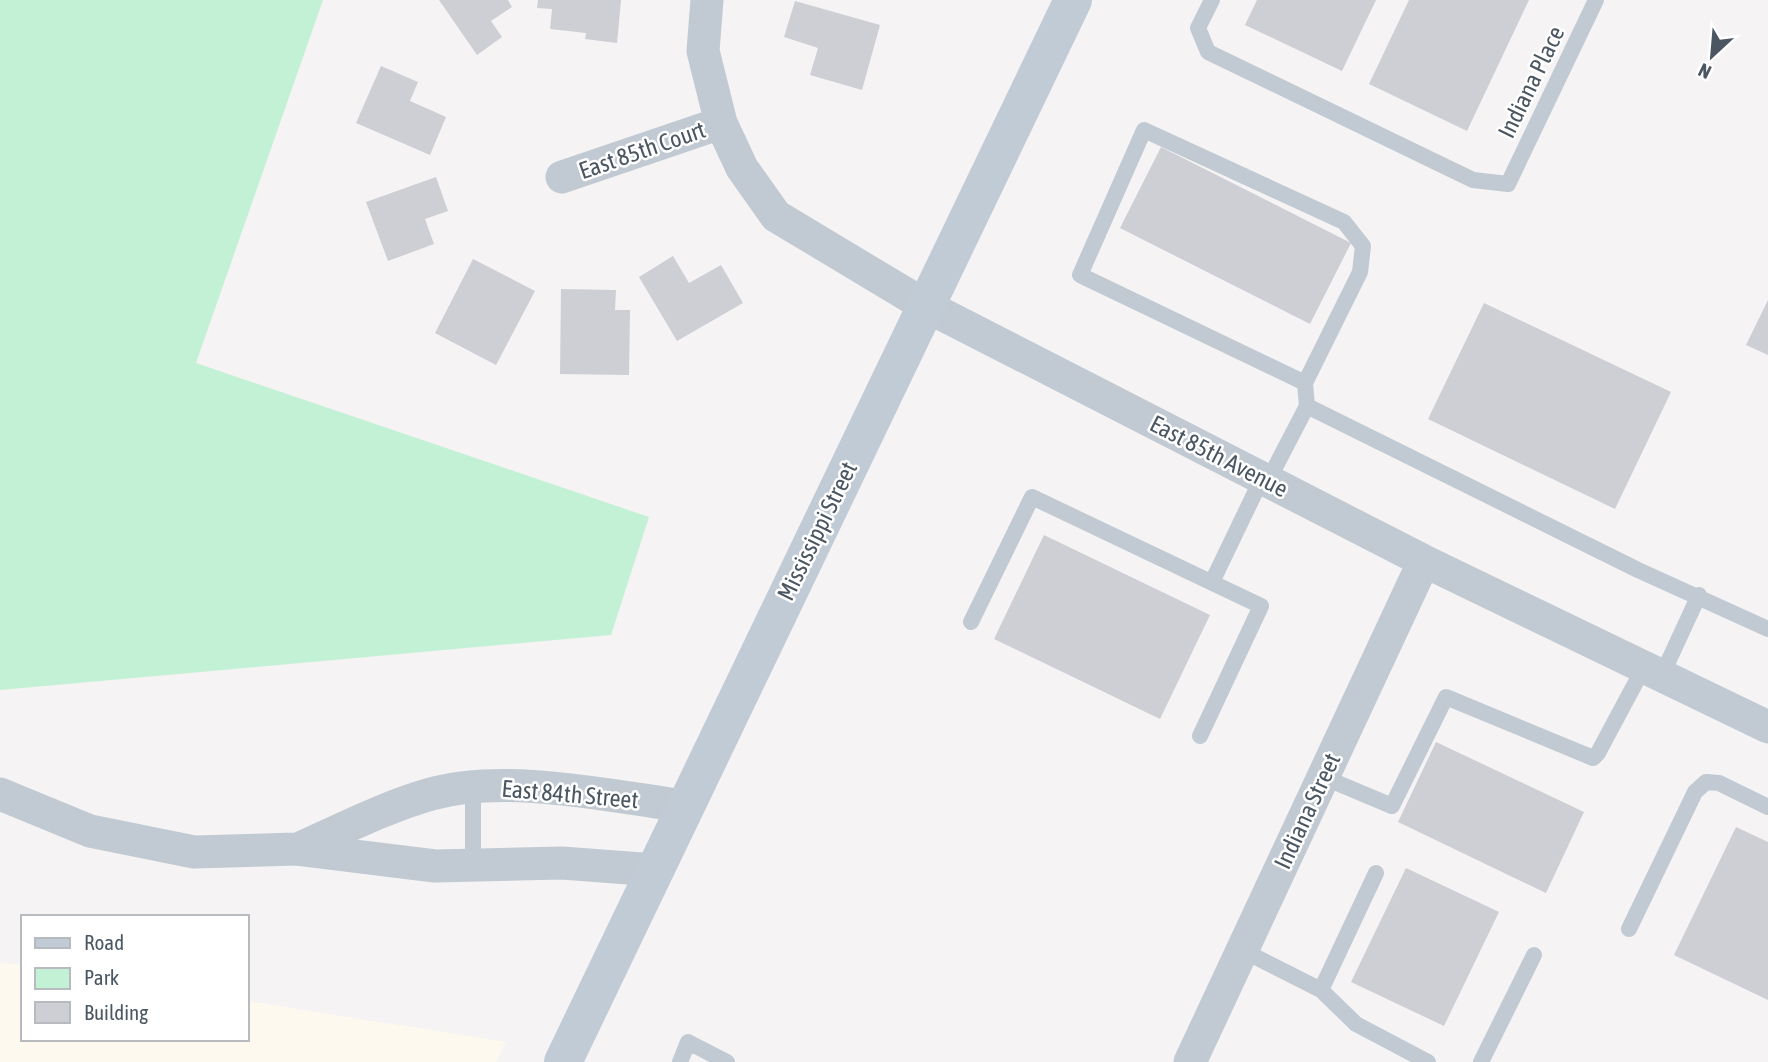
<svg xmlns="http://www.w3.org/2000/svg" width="1768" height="1062" viewBox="0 0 1768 1062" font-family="'Asap Condensed',sans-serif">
<rect width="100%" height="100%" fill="#f5f3f3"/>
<path fill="#fdf9ef" d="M0 962 23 965V1039H247V1001L506 1042 496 1062H0Z"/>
<path fill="#c3f1d5" d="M0 0H323L196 363 649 517 611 635 0 690Z"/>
<path fill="#cdcfd5" d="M439 0H508L512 7 491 21 502 37 477 55Z
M538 0H621L617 43 585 39 586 33 550 29 552 9 537 8Z
M1257 0H1376L1342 71 1245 25Z
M1409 0H1529L1467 131 1369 84Z
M795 1 880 25 862 90 810 75 818 48 784 37Z
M381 66 418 82 410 101 446 117 430 155 356 123Z
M1161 147 1351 243 1310 324 1120 228Z
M436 177 448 211 425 219 434 244 388 261 366 202Z
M673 256 689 283 721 265 743 303 677 341 639 277Z
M473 259 535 291 496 365 435 333Z
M561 289 616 290 615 310H630L629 375 560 374Z
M1768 300V355L1746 345Z
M1484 303 1671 392 1615 509 1428 419Z
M1044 535 1210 615 1160 719 994 639Z
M1436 742 1584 812 1546 893 1398 822Z
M1736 827 1768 842V1000L1674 955Z
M1406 868 1499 912 1444 1026 1351 982Z"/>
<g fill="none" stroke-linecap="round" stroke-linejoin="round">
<path stroke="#c1cad2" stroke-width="16" d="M1212 0 1198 28 1208 52 1473 180 1508 184 1596 0
M1305 383 1080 275 1144 130 1344 222 1363 246 1360 272 1305 383 1307 406 1638 570 1768 629
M1268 481 1307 406
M1212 582 1262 478
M971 622 1032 497 1261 606 1200 736
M1662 675 1699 595
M1323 777 1392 806 1446 697 1593 758 1598 753 1644 667
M473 788V865
M1629 929 1695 792 1706 782 1719 783 1768 807
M1242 950 1321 990 1356 1024 1428 1062
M1321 990 1376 873
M680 1062 688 1042 727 1062
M1481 1062 1534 955"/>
<path stroke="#c1cad2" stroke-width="33" d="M707 0 703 51 721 123 742 168 776 216 926 306 1424 561 1768 727
M562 177 721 123
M0 794 90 831 194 852 297 849 435 866 562 863 655 870
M298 849C341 830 385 807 431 794 506 773 609 796 685 806
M1190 1062 1424 561"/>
<path stroke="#c1cbd6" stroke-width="38" d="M563 1062 1073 0"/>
</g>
<g text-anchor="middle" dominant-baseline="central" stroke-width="5" stroke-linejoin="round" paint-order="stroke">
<g font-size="24" fill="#4a5661" stroke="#fff">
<text transform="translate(1531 82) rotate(-64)">Indiana Place</text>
<text transform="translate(642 150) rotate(-19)">East 85th Court</text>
<text transform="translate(1219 456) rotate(27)">East 85th Avenue</text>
<text transform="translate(817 531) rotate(-64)">Mississippi Street</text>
<text transform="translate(570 794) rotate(5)">East 84th Street</text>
<text transform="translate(1307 811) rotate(-65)">Indiana Street</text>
</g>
</g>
<rect x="21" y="915" width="228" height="126" fill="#ffffff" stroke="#b7bbc0" stroke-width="2"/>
<rect x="35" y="938" width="35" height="10" fill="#c1cbd6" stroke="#b7bbc0" stroke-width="2"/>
<text x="84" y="950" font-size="21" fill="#4a5661">Road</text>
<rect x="35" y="968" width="35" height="21" fill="#c3f1d5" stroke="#b7bbc0" stroke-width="2"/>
<text x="84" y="985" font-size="21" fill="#4a5661">Park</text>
<rect x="35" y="1002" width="35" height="21" fill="#cdcfd5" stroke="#b7bbc0" stroke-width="2"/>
<text x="84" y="1020" font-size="21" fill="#4a5661">Building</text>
<g transform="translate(1712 56) rotate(206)" stroke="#ffffff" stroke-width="5" paint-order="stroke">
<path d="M0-5L12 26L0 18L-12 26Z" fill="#4a5661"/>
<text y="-10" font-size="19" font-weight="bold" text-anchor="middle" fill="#4a5661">N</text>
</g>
</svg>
